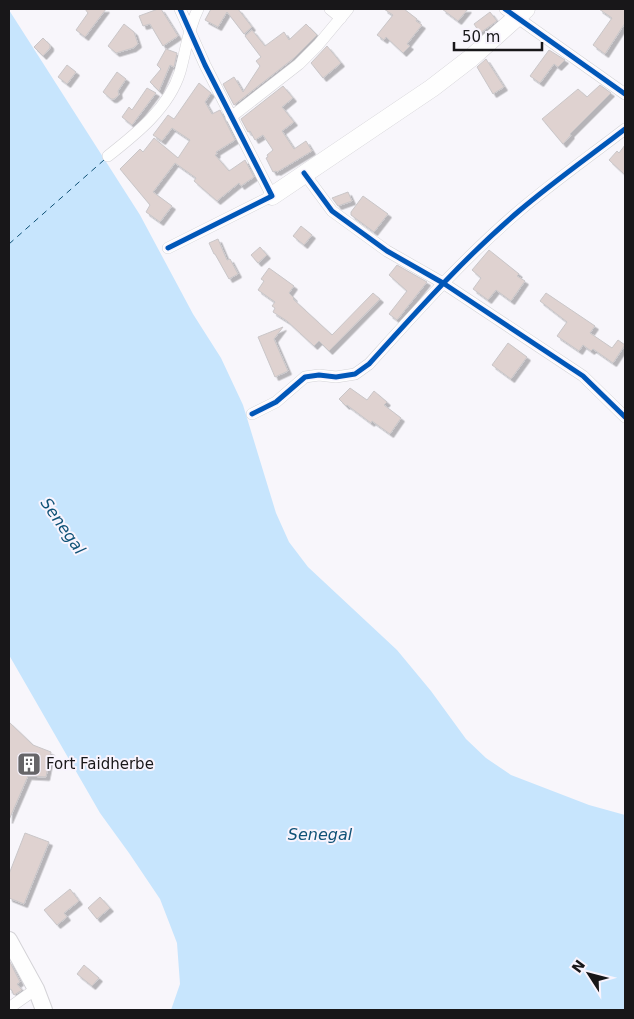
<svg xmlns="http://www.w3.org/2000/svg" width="634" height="1019" viewBox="0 0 634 1019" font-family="'DejaVu Sans',sans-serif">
<defs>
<filter id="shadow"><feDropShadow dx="3.5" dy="3.5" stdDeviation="0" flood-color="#0004"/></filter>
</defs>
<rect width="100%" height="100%" fill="#f8f6fb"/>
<path fill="#c7e5fd" d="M9 10 140 215 193 314 221 358 243 405 276 513 289 542 308 567 397 650 431 691 466 739 486 758 511 775 589 805 625 815V1010H171L180 984 177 943 160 899 129 853 100 813 9 655Z"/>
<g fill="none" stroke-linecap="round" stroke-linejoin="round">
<path stroke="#105277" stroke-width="1" stroke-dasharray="6 5" stroke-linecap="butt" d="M9 244 104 160"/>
</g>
<path fill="#dfd2d0" stroke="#c9c6c8" filter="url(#shadow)" d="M85 9H106L85 37 76 30 88 13Z
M158 9H161L178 36 163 46 150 24 143 26 139 16Z
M211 9H238L252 27 244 34 227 12 218 27 205 20Z
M384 9H404L417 19 416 21 422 25 407 44 410 46 403 53 386 37 384 40 377 35 393 15Z
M442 9H468L458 21Z
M599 9H625V23L605 54 593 45 612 18Z
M490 12 497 21 480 33 474 24Z
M124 24 134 32 138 44 133 48 116 53 108 46Z
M306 24 317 35 294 58 234 105 223 84 234 77 243 92 260 66 256 61 261 57 245 36 252 30 265 46 284 32 289 40Z
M43 38 50 45V48L43 56 34 47Z
M327 46 341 63 323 78 311 63Z
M166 49 177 53 174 67 170 65 159 91 150 82 161 69 157 65Z
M549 50 565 60 558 67 554 64 540 83 530 76Z
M486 59 504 87 493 94 477 67Z
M67 65 76 72 67 84 58 77Z
M117 72 126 79 118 91 119 95 114 99H111L103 92Z
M199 83 211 93 205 102 212 114 220 110 235 140 216 152 217 154 215 155 229 171 245 160 254 177 241 186 239 183 217 201 194 181 196 178 175 163 153 192 172 206 160 222 146 212 150 205 120 169 140 149 143 152 154 138 178 158 190 140 172 128 162 141 153 135 168 115 174 119Z
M600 85 611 93 570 134 571 135 563 144 542 119 578 89 587 97Z
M283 86 293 98 282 107 294 122 282 131 294 149 306 141 312 151 277 172 276 171 273 172 266 158 268 157 267 155 273 150 263 135 255 140 250 131 248 132 241 119Z
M147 88 156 93 132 125 122 117 129 107 132 110Z
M625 145V175L609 160 617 151 619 153Z
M348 192 352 201 338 206 332 198Z
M363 196 388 214 374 232 351 215V212Z
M301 226 312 235 304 245 293 236Z
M218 239 227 260 230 259 238 274 229 279 215 254H214L209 243Z
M260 247 267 255 258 263 251 255Z
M489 250 519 274 517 276 525 281 511 301 496 290 488 300 473 289 481 278 472 270Z
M397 265 427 282 397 320 389 314 407 291 389 275Z
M269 268 294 286 289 293 294 298 293 299 332 335 373 293 380 299 329 351 319 341 314 346 287 321 273 312 275 308 272 306 275 302 258 290 264 281 261 279Z
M546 293 595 326 590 333 612 348 618 340 625 345 613 363 593 349 591 351 583 345 579 351 557 336 567 322 540 301Z
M283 327 274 339 288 371 275 377 258 337Z
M508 343 527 357 511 379 492 365Z
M350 388 367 400 374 391 387 402 384 405 401 418 390 434 372 421 371 423 347 405 346 406 339 399Z
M9 722 33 745 51 752 46 777 28 776 9 820Z
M25 833 49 842 24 904 9 898V874Z
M70 889 79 901 64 913 67 917 57 925 44 910Z
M100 897 110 908 97 919 88 908Z
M9 960 20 982 17 984 22 990 14 995 11 989 9 990Z
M84 965 99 978 92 986 77 974Z"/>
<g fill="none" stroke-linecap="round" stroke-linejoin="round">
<g stroke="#d4d3d7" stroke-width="12">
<path id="street" d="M330 9 341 18
M505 9 625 94
M231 117 299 64 318 45 348 9
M108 156C136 134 169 108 180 72 186 51 188 29 198 9
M304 173 332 211 387 251 443 283 583 376 625 417
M168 248 272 196 205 65 180 9
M252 414 276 402 305 377 319 375 336 377 355 374 369 364C417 311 465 257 519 211 553 182 590 156 625 129
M9 1008 36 989"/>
</g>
<g stroke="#d4d3d7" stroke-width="18">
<path id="secondary" d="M9 940 36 989 44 1010"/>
</g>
<g stroke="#d4d3d7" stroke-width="19">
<path id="primary" d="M272 196 432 88 471 58 526 9"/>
</g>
<use href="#street" stroke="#fefefe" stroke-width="11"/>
<use href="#secondary" stroke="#fefefe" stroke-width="16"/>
<use href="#primary" stroke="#fefefe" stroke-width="18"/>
<g stroke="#f8f4fd" stroke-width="8">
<path id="cycleway" d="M505 9 625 94
M304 173 332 211 387 251 443 283 583 376 625 417
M168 248 272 196 205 65 180 9
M252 414 276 402 305 377 319 375 336 377 355 374 369 364C417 311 465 257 519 211 553 182 590 156 625 129"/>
</g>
<use href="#cycleway" stroke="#0057b8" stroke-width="5"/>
</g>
<defs>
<g id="building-square" transform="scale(1.25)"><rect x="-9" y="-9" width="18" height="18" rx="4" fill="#666568" stroke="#f8f4fd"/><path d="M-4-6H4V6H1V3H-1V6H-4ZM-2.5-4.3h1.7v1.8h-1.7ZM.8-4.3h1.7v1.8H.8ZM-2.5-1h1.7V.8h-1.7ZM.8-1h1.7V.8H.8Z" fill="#fff"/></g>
</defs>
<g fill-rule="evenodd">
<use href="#building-square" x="29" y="764"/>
</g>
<g text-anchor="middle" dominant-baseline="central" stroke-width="4" stroke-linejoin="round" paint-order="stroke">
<g font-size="15" fill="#181719" stroke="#f8f4fd" text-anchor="start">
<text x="46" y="764">Fort Faidherbe</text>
</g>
<g font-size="16" font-style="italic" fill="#105277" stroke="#f8f4fd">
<text transform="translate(63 526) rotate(55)">Senegal</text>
<text x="320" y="834">Senegal</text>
</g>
</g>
<rect width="634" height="1019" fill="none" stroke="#181719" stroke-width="20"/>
<g transform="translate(589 974) rotate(306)" stroke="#f8f4fd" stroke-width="4" paint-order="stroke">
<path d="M0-4L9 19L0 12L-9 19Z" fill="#181719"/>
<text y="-8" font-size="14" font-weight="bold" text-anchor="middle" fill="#181719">N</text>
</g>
<path d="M454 42v8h88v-8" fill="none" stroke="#181719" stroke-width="2.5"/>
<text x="462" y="42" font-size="15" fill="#181719" stroke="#f8f4fd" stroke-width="4" paint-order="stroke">50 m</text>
</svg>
